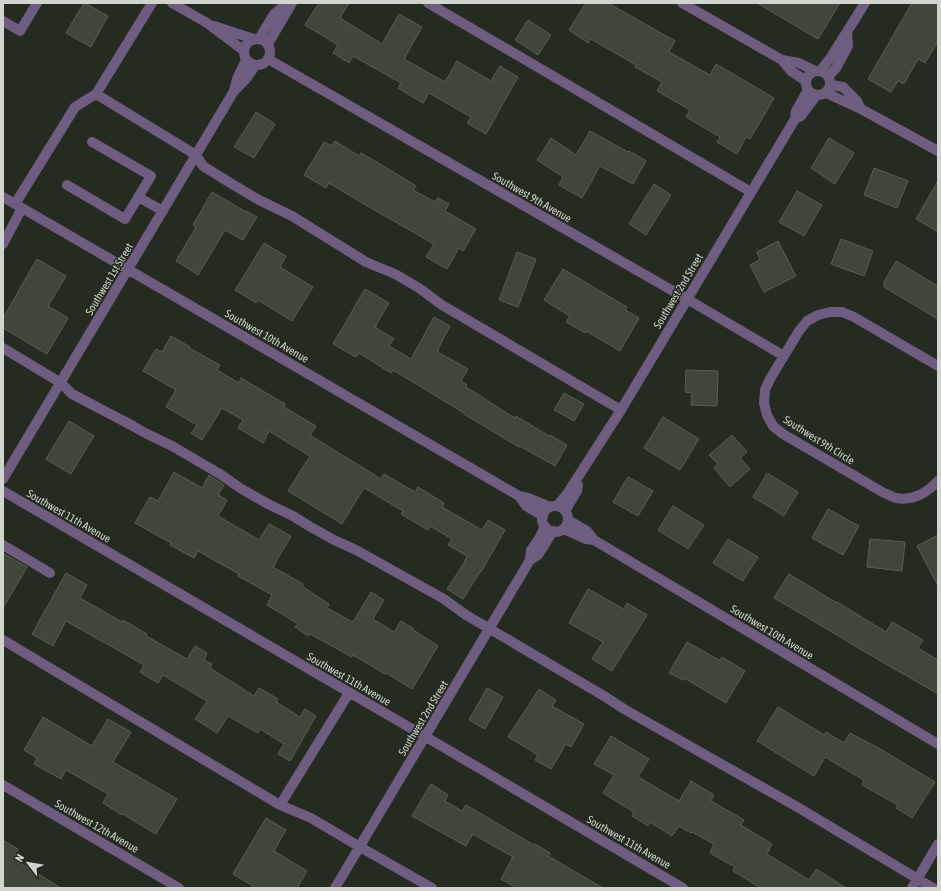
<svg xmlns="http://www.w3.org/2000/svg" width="941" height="891" viewBox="0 0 941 891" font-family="'Asap Condensed',sans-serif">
<rect width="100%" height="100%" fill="#252b20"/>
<path fill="#3f463a" stroke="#575e52" d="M84 3H85L108 16 91 47 66 33Z
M319 3H349L340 18 382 44 399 14 422 27 404 59 445 82 457 61 491 81 500 66 518 77 486 134 467 123 471 117 429 93 423 103 398 88 401 83 353 56 349 63 333 53 338 45 305 25Z
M586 3H608L675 41 669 52 710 75 716 64 774 98 750 139 746 137 737 154 717 142 720 137 686 117 690 110 657 91 662 82 635 67 636 65 591 39 588 43 569 30Z
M757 3H840L818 39Z
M912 3H938V41L925 63 918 59 904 84 898 81 891 92 868 79Z
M528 20 551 35 538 55 515 40Z
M256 112 275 124 254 158 234 147Z
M590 131 628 152 629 151 646 161 633 184 600 166 582 198 559 185 563 177 537 160 551 138 576 155Z
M829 138 854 153 835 184 811 168Z
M335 141 359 156 361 153 392 171 416 186 413 190 435 202 438 198 449 204 445 211 476 229 463 251 459 248 447 269 426 257 434 244 357 200 329 183 326 188 304 175 324 142 332 146Z
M874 168 908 181 897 208 864 195Z
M938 181V232L916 219Z
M654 184 671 195 646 235 629 224Z
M797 191 822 205 804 236 779 222Z
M212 192 246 212V211L257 217 243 240 225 230 198 275 176 261 196 227 193 225Z
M841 239 873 251 864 276 831 264Z
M778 241 796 276 764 292 750 265 760 260 757 252Z
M264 243 286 256 280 267 313 287 292 321 258 300 256 303 235 290Z
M517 252 536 259 518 307 499 300Z
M37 259 66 276 48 306 68 318 47 354 3 328V318Z
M896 261 938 286V319L884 287V282Z
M563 269 627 307 625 310 639 318 620 351 586 331 585 333 566 322 570 316 544 300Z
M365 289 389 303 375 327 394 339 389 346 411 359 434 317 450 326 438 349H439L438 352 468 369 461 381 467 385 466 387 515 418 516 416 549 436 550 435 567 445 555 466 520 446 519 447 464 414V413L393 370 391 373 359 353 356 357 333 344Z
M171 336 190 347 189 348 220 365 217 370 239 383 241 378 285 404 284 407 316 426 310 435 381 479 384 474 415 492 418 487 444 503 442 507 482 530 488 520 505 530 481 572H480L463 599 447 589 464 563 467 556 448 545 452 539 430 526 428 530 401 514 403 511 364 488 342 524 288 491 310 456 269 431 263 443 238 428 243 420 222 408 202 440 191 433 197 425 166 407 176 390 143 371 156 349 162 352Z
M686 370 718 371 717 406 691 405 692 393 685 392Z
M564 393 584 404 574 421 554 410Z
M663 417 699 439 680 470 644 448Z
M69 421 94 436 71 474 46 459Z
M732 435 747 452 740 458 750 469 730 487 714 468 718 464 709 455Z
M174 472 202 488 209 475 224 485 218 495 227 500 218 516 259 540 269 524 291 536 273 567 303 584 302 586 329 604 327 608 353 622 371 592 384 600 373 619 394 632 401 621 413 628 412 629 438 646 412 689 386 673 385 674 353 655 352 657 310 634 308 636 295 627 298 624 267 605 272 595 238 576 239 574 198 551 194 558 170 545 171 543 135 523 150 497 158 501Z
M767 473 798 492 784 516 753 497Z
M628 477 653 491 638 516 613 502Z
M673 506 704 525 688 549 658 530Z
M828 509 859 526 843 555 812 538Z
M938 535V586L917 546Z
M728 539 758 557 743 581 713 563Z
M870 539 905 542 902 571 867 567Z
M3 553 27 567 3 608Z
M66 573 87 585 80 598 122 622 123 620 147 634 146 636 187 659 195 646 207 653 204 660 212 664 210 668 254 696 259 688 278 699 276 702 300 717 305 709 316 716 290 761 278 754 284 744 260 729 258 733 228 716 217 733 195 719 207 701 163 675 158 683 140 672 144 665 66 621 53 646 32 634Z
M789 574 837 603V602L886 632 892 622 923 640 918 648 938 660V694L860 649 805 616 774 598Z
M588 589 624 609 627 603 647 615 612 671 592 659 603 642 569 623Z
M687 642 719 660 722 657 745 671 726 703 684 678 683 680 669 673Z
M487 688 503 697 485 729 469 720Z
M539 689 556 700 552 706 584 724 571 747 566 744 551 769 535 760 538 755 508 737Z
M778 707 824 735 826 732 844 743 850 733 882 750 935 782 912 818 896 808 898 805 862 785 864 780 825 757 814 776 757 741Z
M43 717 92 746 108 719 131 732 113 762 177 799 156 834 123 814 122 815 103 803 108 794 66 770 61 779 34 764 37 758 24 750Z
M611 736 649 759 638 777 679 801 691 781 714 795 711 801 744 820 741 825 772 844 767 854 809 880 816 869 846 888H761L733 871 735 867 710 853 714 844 692 832 691 833 679 826 672 836 650 822 648 826 632 816 634 812 603 793 614 775 594 764Z
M431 784 448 795 445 801 462 811 466 805 534 845 535 844 550 853 548 856 603 888H517L501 879 513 857 473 834 466 846 412 816Z
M266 818 286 830 274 851 307 871 297 888H256L233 874Z
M3 840 18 849 13 858 61 888H3Z"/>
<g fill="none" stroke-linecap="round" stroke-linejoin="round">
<path stroke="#6e5d80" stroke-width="10" d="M172 3 207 23 243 50
M428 3 751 192
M682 3 782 60 799 63 815 71
M3 21 20 31 37 3
M214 26 254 39
M244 52a13 13 0 1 1 26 0a13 13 0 1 1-26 0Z
M259 39 274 14 287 3
M268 44 292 3
M268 59 687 299 784 356
M782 60 791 71 806 81
M821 70 831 57 865 3
M806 83a12 12 0 1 1 24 0a12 12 0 1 1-24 0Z
M829 76 836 68 848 46 847 32
M831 85 843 87 857 101 861 109
M234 91 237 79 246 60
M826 93 861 109 938 151
M96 94 196 155 203 166 232 184 259 200 292 216 366 262 395 274 419 288 442 305 621 410
M795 119 801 116 816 96
M67 185 125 219 151 176 92 142
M3 197 519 496 528 498 550 507
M138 197 163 211
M15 204 75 107 96 94 152 3
M3 244 22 208
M3 348 61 383 72 394 133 426 145 433 172 446 220 474 240 488 268 504 293 516 309 526 334 540 356 550 444 599 466 615 604 696 624 709 799 808 933 888
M938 366 854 317 842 312H830L818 315 807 321 799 331 770 379 765 390 764 403 767 415 773 426 783 434 884 493C888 494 892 497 896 498 913 501 927 493 938 481
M3 479 234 91 246 79 255 66
M3 491 438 744 683 888
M519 496 526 506 543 516
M557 506 567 494 621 410 795 119 796 111 808 90
M542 519a13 13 0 1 1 26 0a13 13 0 1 1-26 0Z
M565 511 577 491 578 485
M568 520 587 531 594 540 938 744
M563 529 586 539 594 540
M3 545 50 573
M530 560 531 550 540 537 545 526
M3 640 280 805 311 818 360 847 432 888
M3 785 179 888
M280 805 349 693
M335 888 530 560 538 555 553 531
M912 888 938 844"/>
</g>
<g text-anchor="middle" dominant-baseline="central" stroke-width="3" stroke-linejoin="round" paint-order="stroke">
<g font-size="11" fill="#d1d5ce" stroke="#252b20">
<text transform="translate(532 197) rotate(30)">Southwest 9th Avenue</text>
<text transform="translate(109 279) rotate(-59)">Southwest 1st Street</text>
<text transform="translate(678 291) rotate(-59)">Southwest 2nd Street</text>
<text transform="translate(267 336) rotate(30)">Southwest 10th Avenue</text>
<text transform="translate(819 440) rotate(32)">Southwest 9th Circle</text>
<text transform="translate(69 516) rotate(30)">Southwest 11th Avenue</text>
<text transform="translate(772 632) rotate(31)">Southwest 10th Avenue</text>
<text transform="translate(349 679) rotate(30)">Southwest 11th Avenue</text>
<text transform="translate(423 718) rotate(-59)">Southwest 2nd Street</text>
<text transform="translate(97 826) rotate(30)">Southwest 12th Avenue</text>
<text transform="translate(629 842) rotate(30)">Southwest 11th Avenue</text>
</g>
</g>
<rect width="941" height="891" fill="none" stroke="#d1d5ce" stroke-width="8"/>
<g transform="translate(28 863) rotate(301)" stroke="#252b20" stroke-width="3" paint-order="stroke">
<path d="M0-3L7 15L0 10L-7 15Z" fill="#d1d5ce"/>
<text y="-6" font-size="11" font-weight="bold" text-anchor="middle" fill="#d1d5ce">N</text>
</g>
</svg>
